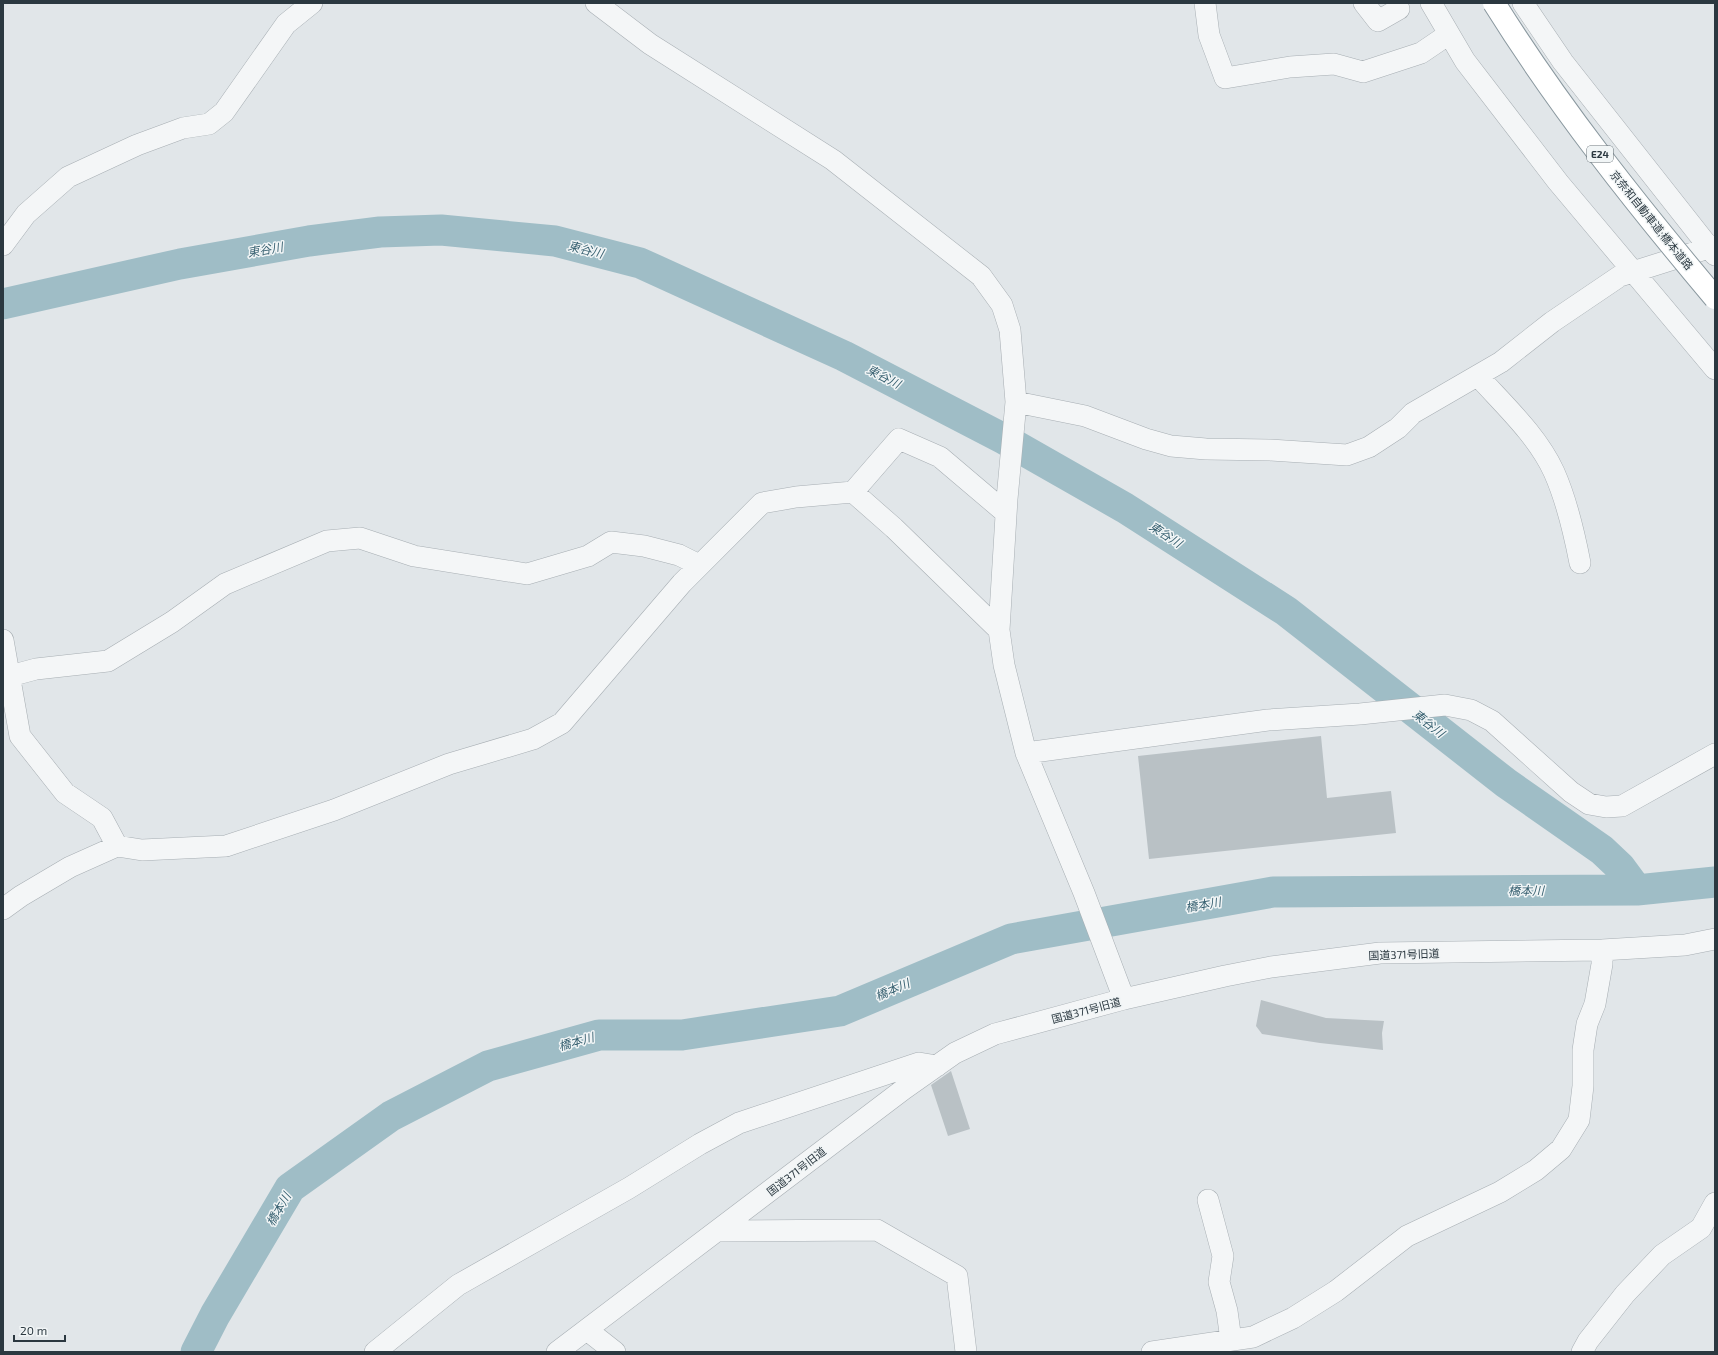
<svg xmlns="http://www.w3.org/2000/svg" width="1718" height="1355" viewBox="0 0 1718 1355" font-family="'Exo 2','Noto Sans JP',sans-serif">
<rect width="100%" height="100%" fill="#e1e6e9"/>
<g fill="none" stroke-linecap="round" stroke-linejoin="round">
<path stroke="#9fbdc6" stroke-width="31" d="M3 304 180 264 309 241 380 232 441 230 555 241 640 263 844 356 1004 439 1125 508 1286 611 1506 783 1602 850 1620 867 1637 890
M196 1352 215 1315 290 1188 391 1116 488 1066 599 1035H682L840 1011 1011 939 1273 892 1637 890 1715 882"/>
</g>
<path fill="#b9c1c5" d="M1321 736 1327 798 1391 791 1396 833 1149 859 1138 756Z
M1261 1000 1326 1018 1384 1021 1382 1033 1383 1050 1320 1043 1262 1034 1256 1026Z
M951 1071 970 1129 948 1136 931 1085Z"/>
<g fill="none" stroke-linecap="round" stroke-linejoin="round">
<g stroke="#a7aeb3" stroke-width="22">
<path id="minor" d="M596 3 650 44 833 160 981 276 1002 305 1010 330 1016 402 1007 499 999 630 1004 665 1026 753 1084 893 1124 999
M1205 3 1209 35 1225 78 1290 67 1334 64 1363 72 1421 53 1449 34
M1364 3 1378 21 1399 9
M1431 3 1465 61 1558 182 1715 369
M1523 3 1563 62 1715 255
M3 245 26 214 68 177 137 145 183 128 209 124 224 112 286 24 312 3
M1478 376C1504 405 1537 435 1554 472 1567 501 1574 532 1580 563
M1016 402 1085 416 1146 439 1171 446 1206 449 1270 450 1347 455 1369 447 1398 428 1413 413 1501 362 1552 322 1620 276 1715 246
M853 492 899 439 940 457 1006 513
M3 640 20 736 65 793 102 818 117 846
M10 676 36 669 108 661 172 622 225 584 327 541 360 538 414 556 527 574 588 556 611 542 644 546 679 555 699 565
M1026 753 1268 720 1360 714 1445 705 1471 710 1492 721 1571 792 1589 804 1606 807 1622 806 1715 754
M3 909 21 896 70 867 117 846 142 850 226 846 334 810 449 764 533 739 562 723 682 583 762 503 796 497 853 492 894 528 999 630
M1208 1200 1223 1256 1219 1282 1227 1311 1231 1340
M718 1231 877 1230 957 1276 966 1352
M587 1330 615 1352
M375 1352 458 1285 629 1188 700 1144 739 1123 919 1063 937 1066
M557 1352 904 1089 955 1053 995 1034 1124 999 1225 976 1271 967 1380 953 1602 950 1685 945 1715 939
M1152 1352 1253 1337 1293 1318 1336 1291 1407 1236 1500 1192 1536 1170 1561 1149 1579 1120 1583 1086V1050L1587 1024 1595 1004 1602 964V950
M1582 1352 1588 1341 1625 1294 1662 1255 1701 1228 1715 1203"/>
</g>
<use href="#minor" stroke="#f4f6f7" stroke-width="21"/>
<g stroke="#8a989f" stroke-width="24" stroke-linecap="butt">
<path id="highway-bridge" d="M1494 3C1559 107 1636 204 1715 298"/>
</g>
<use href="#highway-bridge" stroke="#fff" stroke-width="22"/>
</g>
<g text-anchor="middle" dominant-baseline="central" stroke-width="3" stroke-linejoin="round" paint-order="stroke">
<rect fill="#f1f5f6" stroke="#667177" stroke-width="1" x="1587" y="146" width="26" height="16" rx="3"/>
<g font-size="10" font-weight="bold" fill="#2b3840">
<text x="1600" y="154">E24</text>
</g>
<g font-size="11" fill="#2b3840" stroke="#f1f5f6">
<text transform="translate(1652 220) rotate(51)">京奈和自動車道;橋本道路</text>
<text transform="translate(1404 954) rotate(-2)">国道371号旧道</text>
<text transform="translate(1086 1010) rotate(-15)">国道371号旧道</text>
<text transform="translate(796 1171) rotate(-38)">国道371号旧道</text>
</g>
<g font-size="12" font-style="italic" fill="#386171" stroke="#f1f5f6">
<text transform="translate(265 249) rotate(-10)">東谷川</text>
<text transform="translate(586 249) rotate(14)">東谷川</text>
<text transform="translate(884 376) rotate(27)">東谷川</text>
<text transform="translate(1166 534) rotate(33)">東谷川</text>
<text transform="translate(1429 723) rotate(38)">東谷川</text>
<text x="1526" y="890">橋本川</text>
<text transform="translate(1203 904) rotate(-10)">橋本川</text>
<text transform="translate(892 989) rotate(-23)">橋本川</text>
<text transform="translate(576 1041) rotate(-16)">橋本川</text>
<text transform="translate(278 1209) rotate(-60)">橋本川</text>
</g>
</g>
<rect width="1718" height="1355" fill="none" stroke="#2b3840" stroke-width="8"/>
<path d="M14 1335v6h51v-6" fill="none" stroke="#2b3840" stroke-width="2"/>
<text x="20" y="1335" font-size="12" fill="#2b3840" stroke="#f1f5f6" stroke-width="3" paint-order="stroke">20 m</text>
</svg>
